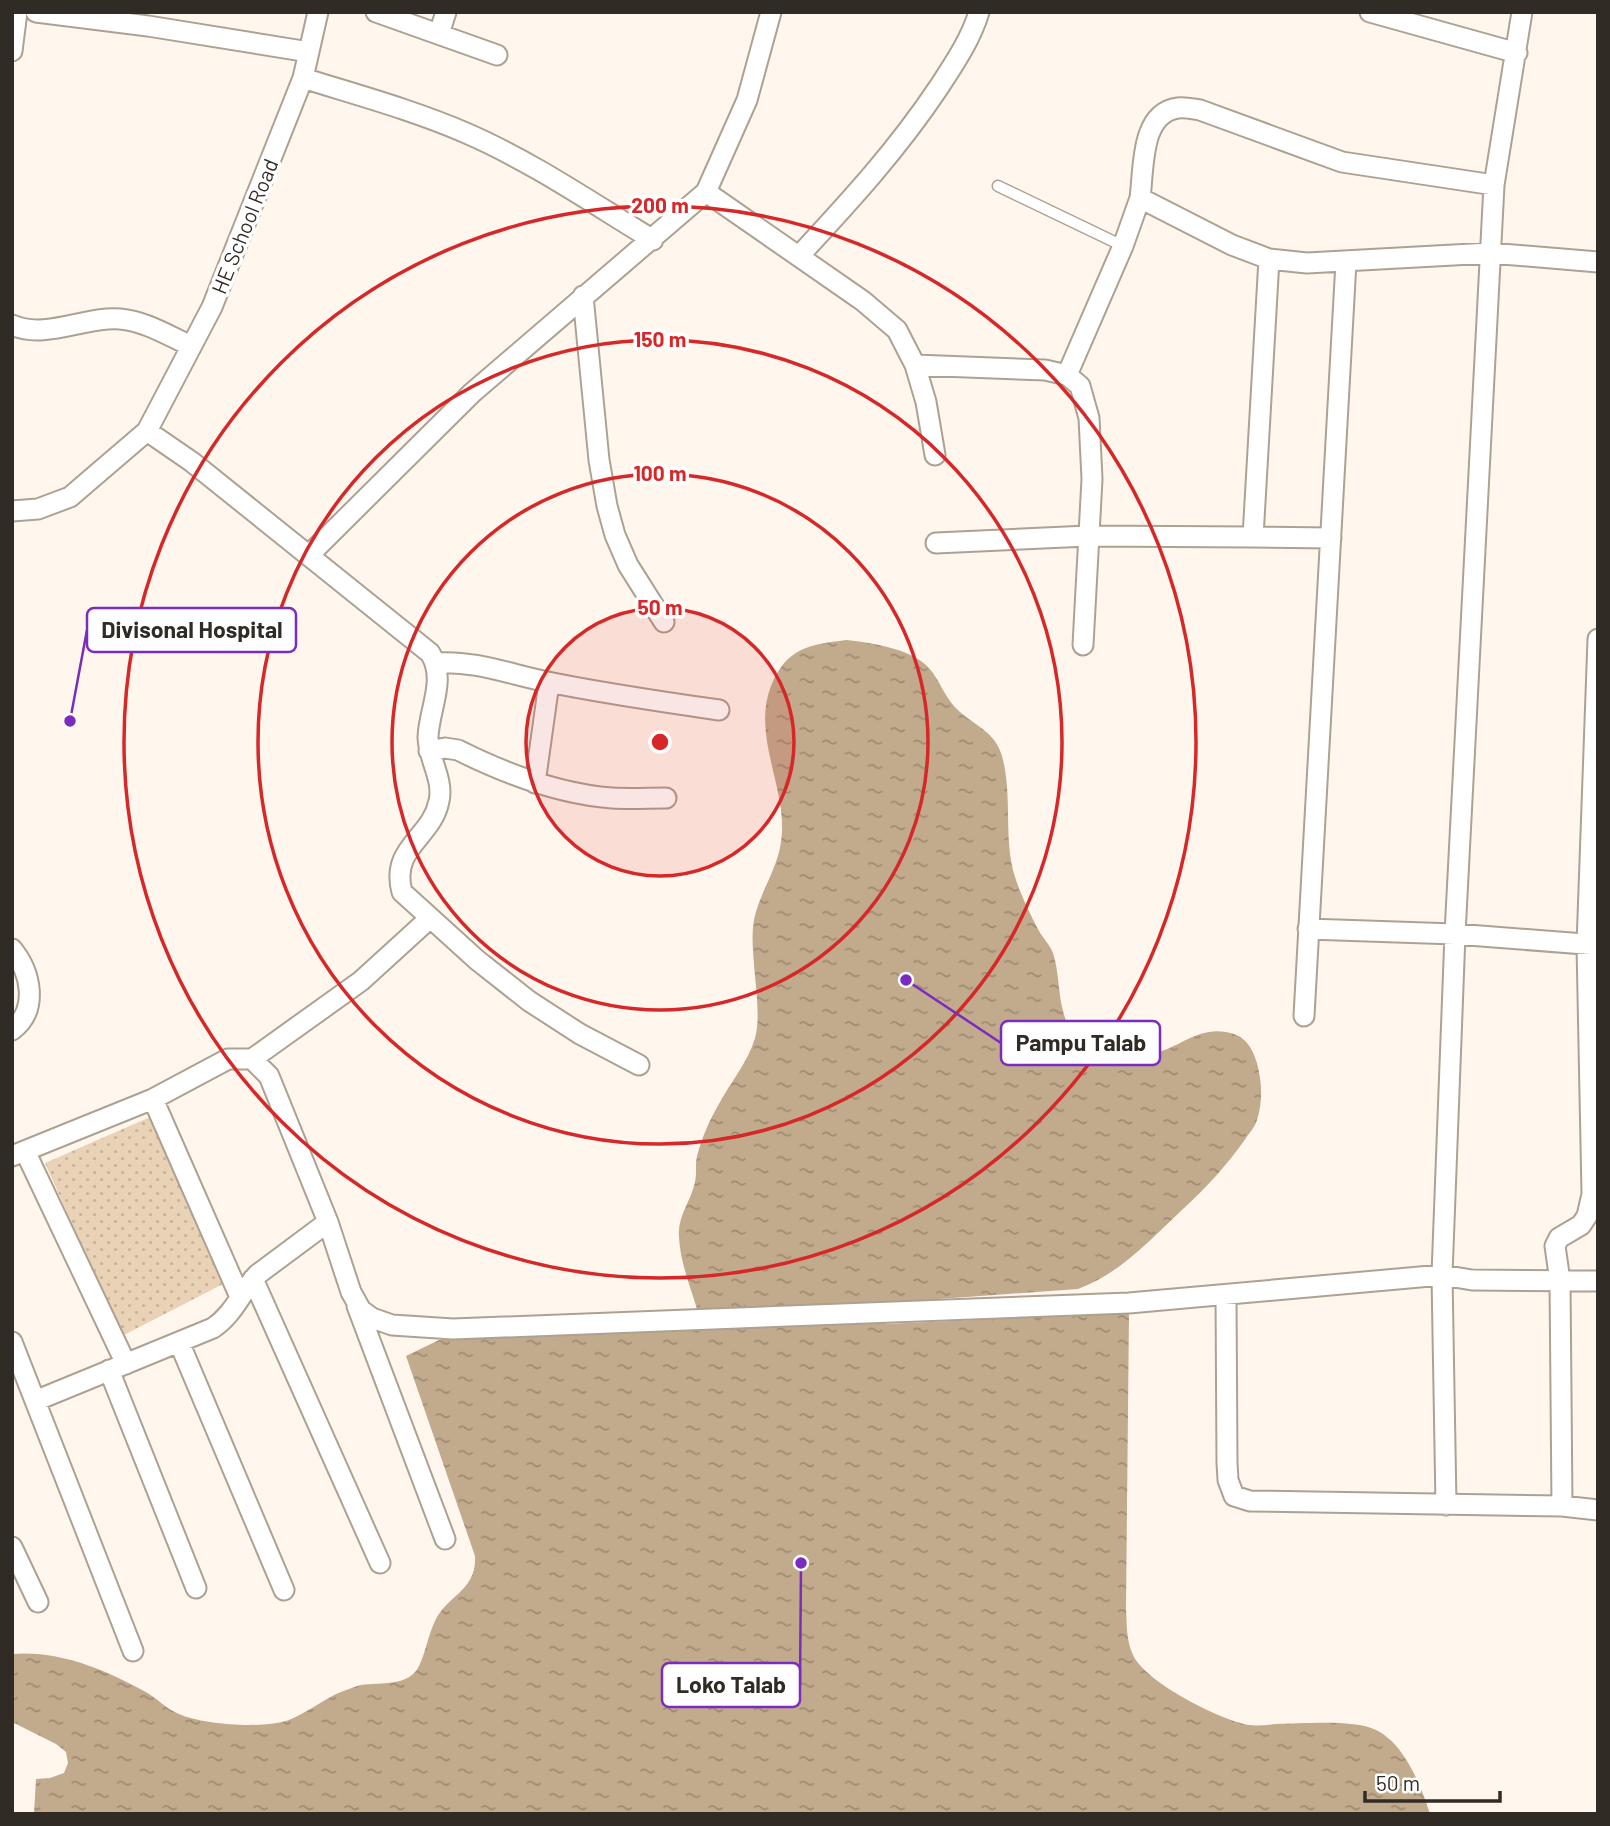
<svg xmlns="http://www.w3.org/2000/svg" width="1610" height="1826" viewBox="0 0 1610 1826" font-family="Barlow,sans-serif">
<defs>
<pattern id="park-dots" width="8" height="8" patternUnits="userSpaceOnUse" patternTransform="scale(1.75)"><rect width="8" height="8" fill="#e9d2b5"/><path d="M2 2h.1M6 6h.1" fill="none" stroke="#c8b49c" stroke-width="1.8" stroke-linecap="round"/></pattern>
<pattern id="water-ripples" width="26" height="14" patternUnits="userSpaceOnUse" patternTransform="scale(1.75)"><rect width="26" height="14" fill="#c2aa8c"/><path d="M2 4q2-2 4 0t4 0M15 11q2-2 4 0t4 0" fill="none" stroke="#9e8b72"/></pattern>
</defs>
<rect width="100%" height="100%" fill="#fff7ee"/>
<path fill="url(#park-dots)" d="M150 1117 225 1283 122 1336 45 1163Z"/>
<path fill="url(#water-ripples)" d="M846 640C873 643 917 649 933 673 942 686 947 701 960 712 977 727 995 732 1002 756 1013 796 1003 838 1015 877 1021 895 1030 914 1039 931 1043 938 1050 945 1053 953 1059 971 1058 992 1063 1011 1073 1054 1117 1063 1156 1053 1181 1046 1199 1027 1226 1032 1244 1035 1252 1046 1257 1063 1262 1082 1263 1101 1257 1120 1255 1127 1250 1132 1246 1138 1227 1165 1207 1187 1183 1209 1151 1239 1121 1273 1078 1289L884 1303 886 1324 1129 1313 1126 1608C1127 1624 1126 1640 1133 1655 1145 1682 1220 1720 1249 1725 1257 1726 1267 1725 1276 1724 1302 1724 1353 1719 1376 1730 1405 1744 1421 1786 1430 1814H34L36 1779 50 1778 64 1773 68 1763 66 1752 56 1744 12 1722V1654C58 1650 104 1669 144 1691 156 1697 166 1709 179 1714 203 1725 265 1729 289 1720 306 1713 320 1702 336 1694 344 1691 353 1687 361 1685 381 1682 409 1687 419 1666 426 1652 428 1635 435 1621 447 1595 477 1591 475 1556L406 1356 439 1340 838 1322 837 1306 697 1309C690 1286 680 1261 679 1237 677 1217 691 1201 695 1182 697 1173 695 1164 697 1156 702 1137 710 1119 720 1102 732 1080 748 1062 755 1038 763 1011 750 959 753 927 756 897 777 872 781 842 789 791 751 737 771 686 787 647 809 645 846 640Z"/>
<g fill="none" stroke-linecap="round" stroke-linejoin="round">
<g stroke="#ada192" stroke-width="13">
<path id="service" d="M998 186 1123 246"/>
</g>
<g stroke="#ada192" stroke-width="23">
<path id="minor" d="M36 12 148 26 309 52
M376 12 497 55
M1370 12 1517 53
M439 34 446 12
M12 51 17 12
M303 78C357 95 413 110 466 133 531 161 592 203 653 240
M706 192 863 301 897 330 915 365 926 402 935 455
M1140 198C1144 169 1140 113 1178 108 1185 107 1193 109 1200 110L1342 162 1494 185
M799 256C850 201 897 150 939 87 954 64 971 39 979 12
M583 296 599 460 607 506 615 535 628 565 664 622
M12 325C45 340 86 316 120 319 145 321 169 336 191 346
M915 365 1045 370 1067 375 1080 386 1089 418 1092 479 1083 645
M1067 375 1123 246 1140 198 1232 245 1269 259 1307 263 1490 253 1598 262
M147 431 192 462 430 653C447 679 429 709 428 737 428 759 444 779 439 801 432 838 390 847 402 892L477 960 529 1001 580 1034 639 1065
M12 511 38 509 70 497 147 431 212 307 303 78 318 12
M1253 537 1331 538
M936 543 1088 536 1253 537 1269 259
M309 555 472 393 706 192 747 100 771 12
M436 663C477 660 514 676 553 683 608 694 663 702 719 710
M429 751 445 748 458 750C506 774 558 794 612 798 630 799 649 798 666 798
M535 783 549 683
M1308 929 1455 934 1597 945
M12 949C31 972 39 1010 12 1030
M1304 1016 1346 262
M252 1059 361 981 429 919
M153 1099 240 1297
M25 1151 126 1364
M12 1156 153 1099 228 1059H252L269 1076 328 1222 351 1292 361 1310 372 1318 392 1325 453 1329 1129 1303 1442 1275 1472 1280 1598 1281
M253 1279 380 1563
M1226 1295 1227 1463 1228 1480 1234 1496 1250 1501 1562 1506 1598 1510
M357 1306 445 1539
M12 1342 133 1651
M179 1342 284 1590
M109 1370 196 1588
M35 1401 213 1328C234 1314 241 1292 258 1274L328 1222
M1446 1505 1442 1275 1455 934 1494 185 1522 12
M1562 1506 1560 1281 1555 1246 1559 1238 1581 1225 1587 1216 1592 1194 1587 945 1598 639
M12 1547 38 1602"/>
</g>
<use href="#service" stroke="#fff" stroke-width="10"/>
<use href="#minor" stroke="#fff" stroke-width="19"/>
</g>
<circle cx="660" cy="742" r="134" fill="#d62828" fill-opacity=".12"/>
<g fill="none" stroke="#d62828" stroke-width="3.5">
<circle cx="660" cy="742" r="134"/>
<circle cx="660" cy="742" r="268"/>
<circle cx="660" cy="742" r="402"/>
<circle cx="660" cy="742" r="536"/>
</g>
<g text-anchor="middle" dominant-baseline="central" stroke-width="7" stroke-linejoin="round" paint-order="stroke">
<g font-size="21" fill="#302b25" stroke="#fff">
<text transform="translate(244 226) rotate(-68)">HE School Road</text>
</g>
</g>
<circle cx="660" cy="742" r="10" fill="#d62828" stroke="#fff" stroke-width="3.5"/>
<g font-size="21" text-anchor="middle" font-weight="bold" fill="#d62828" stroke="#fff" stroke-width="7" stroke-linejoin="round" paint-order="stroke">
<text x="660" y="213">200 m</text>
<text x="660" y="347">150 m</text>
<text x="660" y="481">100 m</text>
<text x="660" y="615">50 m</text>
</g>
<path fill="none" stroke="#7b2cbf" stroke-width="2.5" d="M70 721L87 630M906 980L1001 1043M801 1563L800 1685"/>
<g fill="#7b2cbf" stroke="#fff" stroke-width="2.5">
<circle cx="70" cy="721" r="7"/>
<circle cx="906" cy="980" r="7"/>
<circle cx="801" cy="1563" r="7"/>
</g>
<g fill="#fff" stroke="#7b2cbf" stroke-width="2.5">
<rect x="87" y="608" width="209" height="44" rx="7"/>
<rect x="1001" y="1021" width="159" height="44" rx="7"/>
<rect x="662" y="1663" width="138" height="44" rx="7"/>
</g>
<g font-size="23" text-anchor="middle" font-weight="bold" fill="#302b25">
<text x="192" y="638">Divisonal Hospital</text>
<text x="1081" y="1051">Pampu Talab</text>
<text x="731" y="1693">Loko Talab</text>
</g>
<rect width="1610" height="1826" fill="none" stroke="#302b25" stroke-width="28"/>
<path d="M1365 1791v10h135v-10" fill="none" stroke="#302b25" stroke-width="3.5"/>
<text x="1376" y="1791" font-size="21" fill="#302b25" stroke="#ffffff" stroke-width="5" paint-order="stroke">50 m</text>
</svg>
